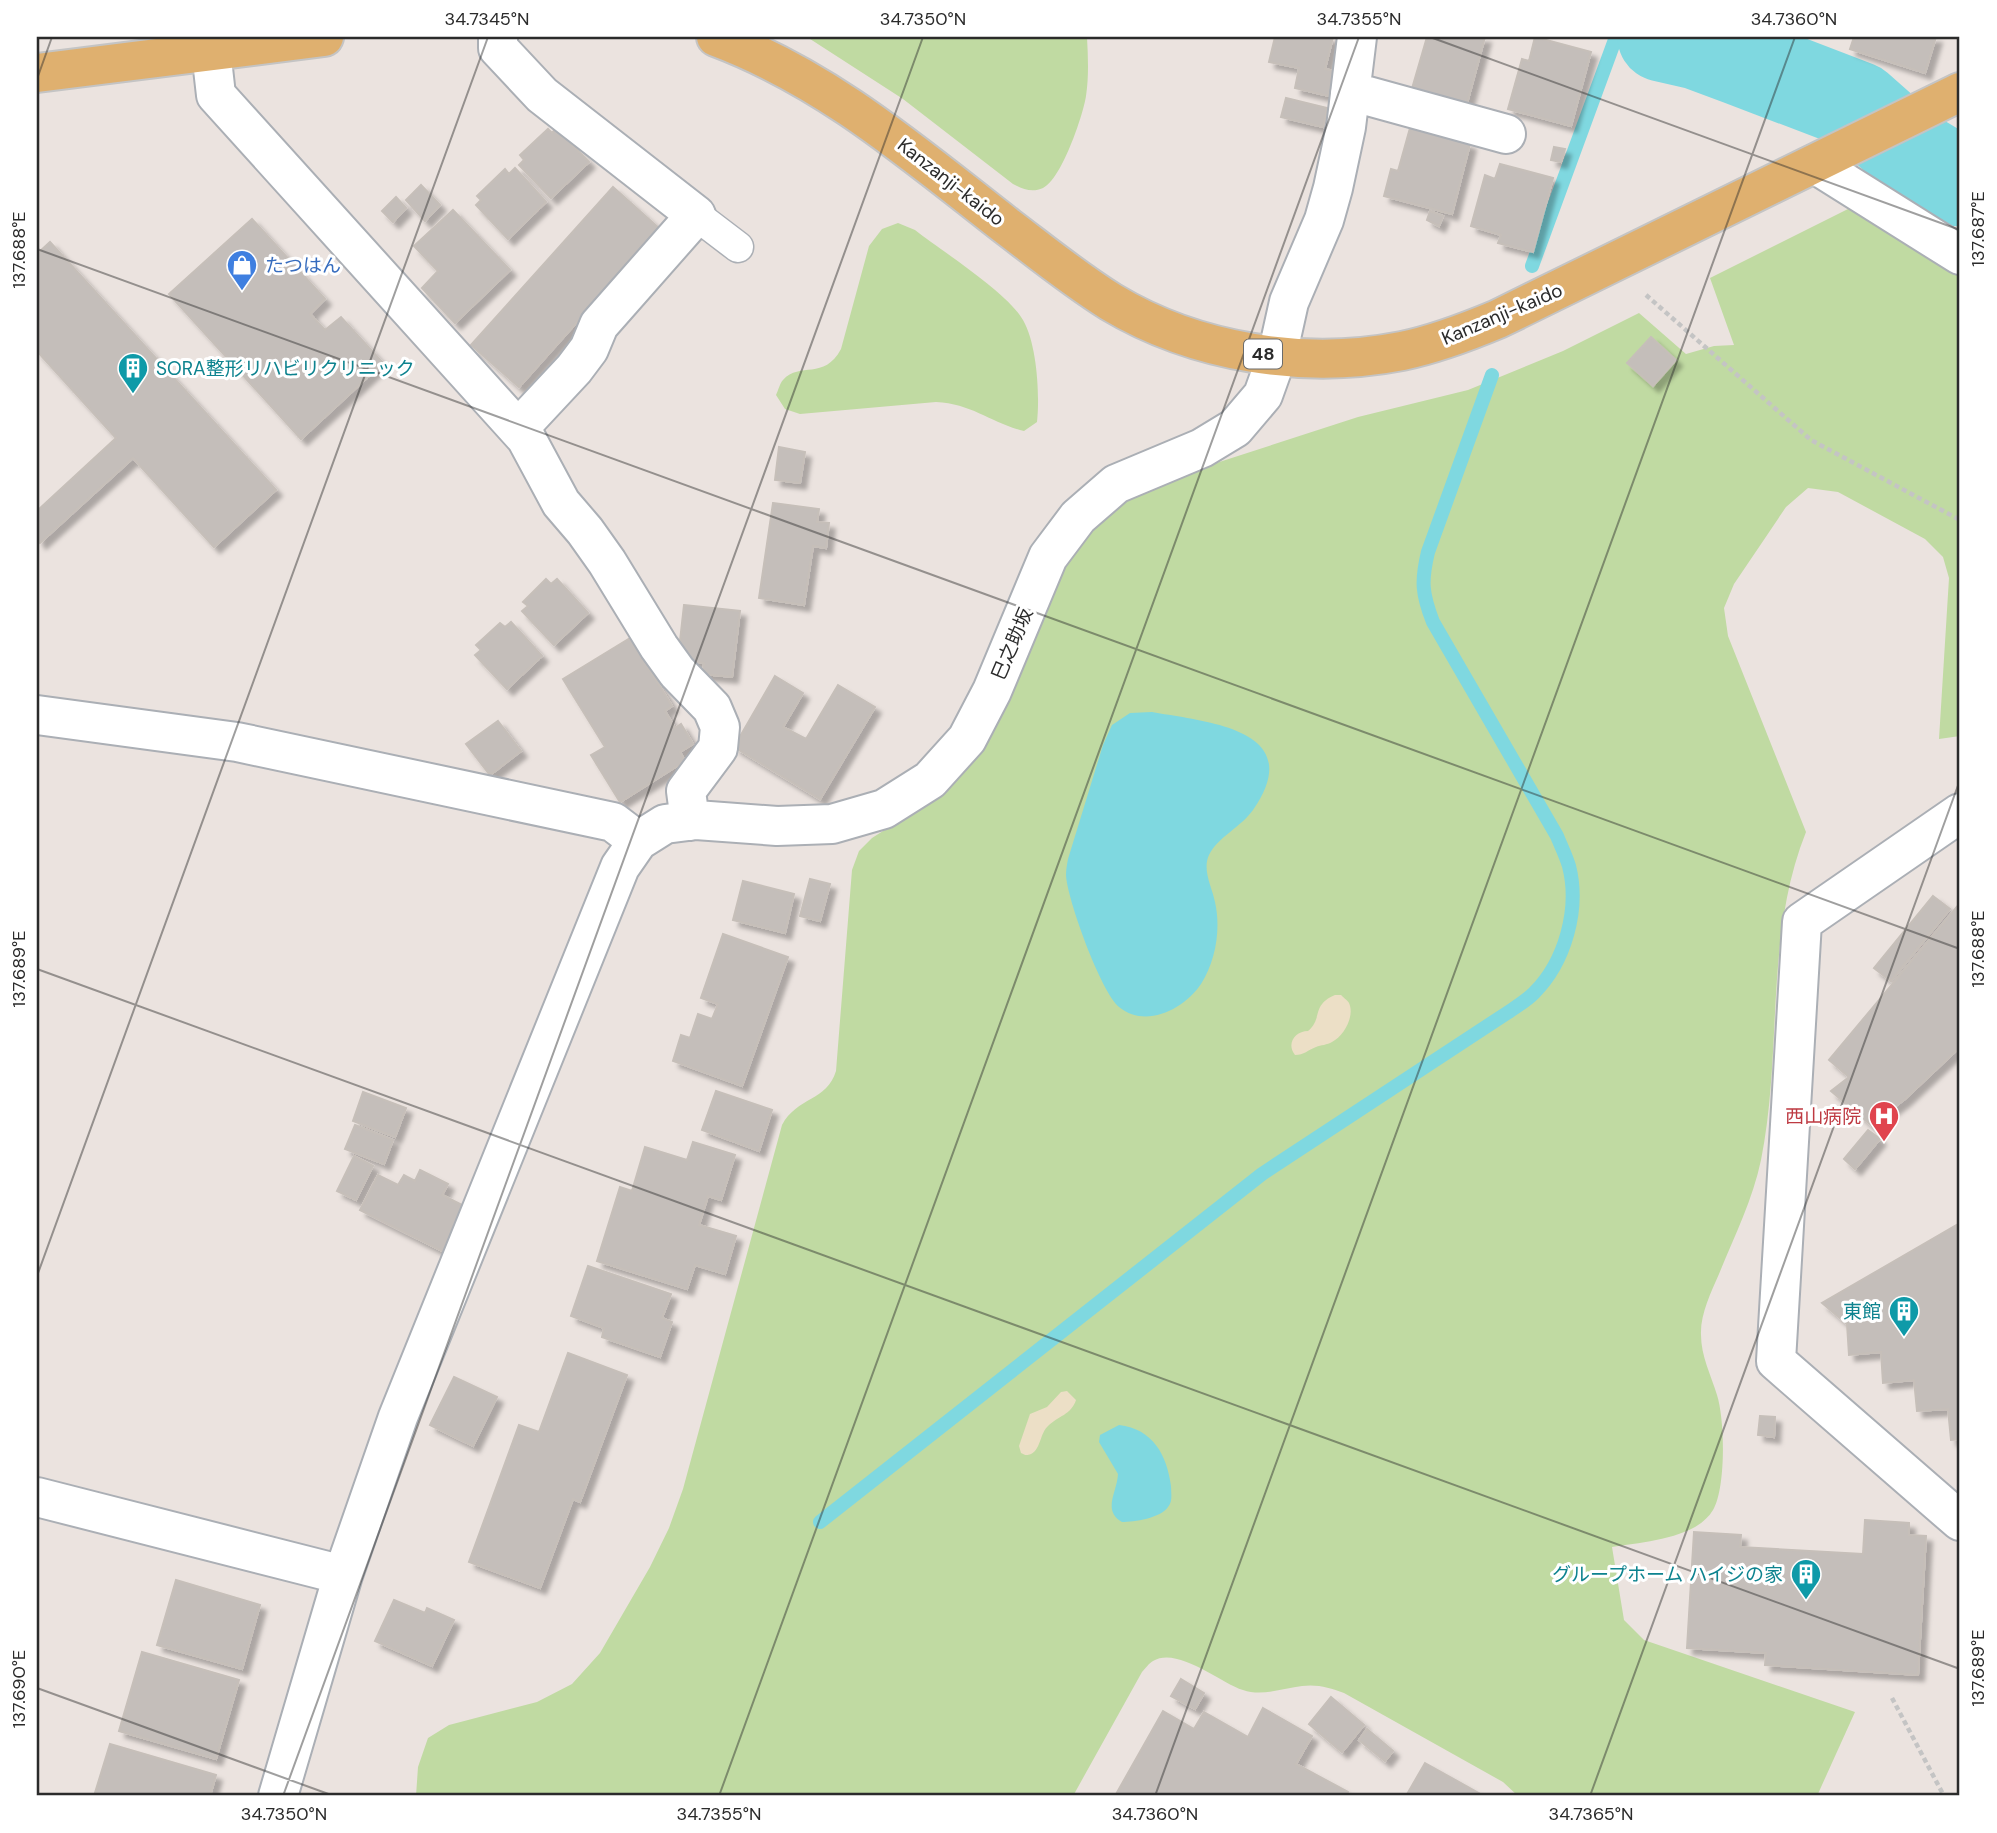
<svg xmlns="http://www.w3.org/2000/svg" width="1997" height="1833" viewBox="0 0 1997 1833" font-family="'DM Sans','Noto Sans JP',sans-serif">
<defs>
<filter id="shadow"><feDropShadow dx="6" dy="6" stdDeviation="2" flood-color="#0004"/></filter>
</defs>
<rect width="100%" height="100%" fill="#ebe3df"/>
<path fill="#c0daa2" d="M807 37H1087C1088 57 1089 76 1086 96 1083 116 1061 180 1043 188 1032 193 1023 189 1013 184L903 99Z
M1850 208 1960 276V736L1939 739 1949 578 1943 557 1925 539 1838 492 1808 488 1786 507 1734 584 1724 608 1728 636 1806 832C1764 937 1783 1051 1761 1160 1753 1199 1734 1237 1719 1274 1711 1292 1700 1315 1701 1335 1701 1356 1711 1375 1717 1395 1725 1420 1726 1488 1713 1510 1696 1539 1642 1542 1612 1547L1624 1620 1644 1640 1855 1712 1817 1796H1518L1503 1782 1344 1693C1330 1688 1318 1684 1302 1686 1283 1688 1262 1697 1243 1690 1219 1682 1177 1646 1153 1661 1149 1663 1145 1669 1142 1672L1073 1796H416L418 1767 428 1738 449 1725 537 1702 572 1684 600 1653 650 1567 669 1528 683 1489 782 1125C797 1097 827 1101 836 1071L852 870 859 851 872 838 941 794 1064 567 1092 530 1126 500 1210 465 1358 417 1468 390 1563 351 1639 313 1686 354 1714 346 1734 345 1710 278Z
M898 223 915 230C943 252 1007 292 1023 320 1037 344 1040 395 1037 422L1024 431C991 423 973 404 936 402L800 414 785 409 776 395C778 391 780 383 783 380 800 361 824 381 841 349L869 246 882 229Z"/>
<path fill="#ecdfc6" d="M1335 995H1341C1342 996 1348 1001 1349 1003 1355 1016 1344 1036 1332 1042 1327 1045 1321 1045 1316 1047 1308 1050 1304 1055 1295 1055 1286 1044 1295 1031 1308 1031 1323 1019 1311 1005 1335 995Z
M1067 1391 1076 1400C1071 1415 1058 1416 1048 1426 1040 1433 1041 1449 1031 1454 1026 1456 1025 1455 1021 1453L1019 1446 1030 1414 1047 1407 1061 1392Z"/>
<path fill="#7fd8e0" d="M1152 712C1207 722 1309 729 1253 810 1241 827 1218 837 1209 855 1202 870 1212 887 1215 902 1221 928 1216 961 1201 984 1184 1009 1146 1029 1119 1007 1101 992 1067 899 1066 875 1066 870 1067 864 1068 859L1103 745 1112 725 1130 713Z
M1119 1425C1153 1429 1167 1455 1171 1486 1171 1493 1173 1501 1168 1507 1161 1518 1134 1522 1122 1522 1102 1510 1117 1493 1118 1474L1099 1442 1100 1435Z"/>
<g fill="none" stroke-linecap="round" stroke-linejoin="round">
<path stroke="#7fd8e0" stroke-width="14" d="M1532 266 1616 37
M820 1522 1262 1174 1507 1013C1516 1007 1526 1001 1534 993 1565 962 1580 909 1569 866 1566 856 1561 846 1557 836L1433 622C1422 594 1421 581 1428 552L1492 375"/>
<path stroke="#7fd8e0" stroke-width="89" d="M1662 37 1697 45 1740 61 1858 106 1910 152 1960 182"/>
</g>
<path fill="#c4beba" stroke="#c6bfb9" stroke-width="2" filter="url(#shadow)" d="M1275 37H1333L1325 69 1334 71 1329 96 1295 88 1299 68 1269 62Z
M1427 37H1485L1466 107 1411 92Z
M1535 37 1591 52 1571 126 1508 109 1522 59 1529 61Z
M1854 37H1936L1925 73 1850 49Z
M1286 98 1327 108 1323 127 1281 117Z
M556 128 589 162 551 198 519 165 524 160 520 155 548 129 552 133Z
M1410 128 1470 144 1452 214 1384 196 1391 169 1398 171Z
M1554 147 1565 149 1561 162 1551 160Z
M1500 164 1553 178 1533 252 1498 243 1501 235 1471 226 1485 175 1495 179Z
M515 168 546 202 508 239 476 205 481 200 477 196 505 169 509 174Z
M421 185 440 205 425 221 406 200Z
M613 187 660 229 519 387 471 345Z
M396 197 406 208 393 222 382 211Z
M453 210 510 270 455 323 422 288 438 271 414 246Z
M1430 211 1443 216 1439 226 1427 220Z
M252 219 325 299 310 314 325 330 341 317 383 363 301 439 169 294Z
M50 242 276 490 214 547 133 458 40 543 37 538V511L116 438 37 351V254Z
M1651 337 1676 360 1653 386 1627 363Z
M779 447 805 452 800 483 775 480Z
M773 503 819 509 817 522 829 523 826 548 813 546 804 605 759 598Z
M546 579 551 584 557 579 588 613 554 645 522 611 528 606 523 602Z
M684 605 740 611 732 677 703 674 704 663 678 659Z
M511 622 542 656 507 689 475 655 481 650 476 645 500 623 505 627Z
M630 638 672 706 665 711 675 728 681 724 693 744 680 752 685 761 620 802 591 755 605 747 563 679Z
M775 676 803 693 783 727 806 739 838 685 875 707 820 799 734 747Z
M498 721 521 751 490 775 466 744Z
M810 879 830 884 820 921 800 916Z
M743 881 794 894 785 933 733 920Z
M1933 896 1950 909 1891 981 1874 968Z
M1960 903V1047L1905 1099 1871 1125 1831 1091 1849 1077 1829 1060Z
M723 934 788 957 742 1086 673 1061 681 1035 690 1038 698 1014 712 1019 718 1004 701 998Z
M716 1091 772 1110 759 1151 702 1130Z
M363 1092 406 1108 395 1137 353 1121Z
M355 1125 393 1140 384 1164 345 1149Z
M1868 1130 1880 1139 1855 1169 1844 1159Z
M693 1142 735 1155 721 1200 708 1196 699 1225 736 1236 725 1274 695 1265 687 1289 597 1261 620 1187 632 1191 645 1147 687 1160Z
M354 1156 373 1166 356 1200 337 1191Z
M420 1170 448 1184 442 1195 466 1207 444 1252 360 1210 378 1175 398 1185 404 1175 415 1181Z
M1960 1223V1439L1951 1440 1948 1409 1917 1411 1914 1380 1883 1383 1881 1352 1849 1355 1847 1324 1822 1303Z
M588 1266 671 1294 662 1318 672 1322 660 1357 602 1337 604 1328 571 1316Z
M568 1353 627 1375 580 1502 573 1499 540 1588 469 1562 519 1425 539 1432Z
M454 1377 497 1397 473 1446 430 1425Z
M1760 1416 1775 1417 1774 1437 1758 1435Z
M1865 1520 1909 1523V1535L1926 1536 1918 1675 1765 1665 1766 1653 1687 1648 1694 1532 1741 1535 1740 1547 1863 1554Z
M176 1580 260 1605 242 1669 157 1645Z
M394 1600 425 1613 427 1608 454 1620 432 1666 375 1641Z
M142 1652 239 1680 216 1759 119 1731Z
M1181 1679 1204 1693 1195 1709 1171 1696Z
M1331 1697 1364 1725 1342 1752 1309 1724Z
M1263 1708 1312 1736 1296 1764 1348 1792 1346 1796H1115L1163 1711 1194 1729 1204 1712 1248 1737Z
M1367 1729 1393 1751 1385 1761 1359 1740Z
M110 1744 216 1775 210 1796H94Z
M1425 1763 1484 1796H1406Z"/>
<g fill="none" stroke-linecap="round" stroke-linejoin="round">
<g stroke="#abafb5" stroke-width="33">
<path id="lane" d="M696 215 738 247"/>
</g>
<g stroke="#abafb5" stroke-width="42">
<path id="street" d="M498 37V48L542 95 696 215 599 325 589 349 574 369 518 429
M211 51 216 95 526 438 561 503 585 531 607 562 659 647 677 672 712 708 720 727 718 748 686 791 690 821
M1350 93 1368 96 1506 134
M1815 164 1960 255
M37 715 237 742 613 822 638 841
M1960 813 1802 922 1776 1361 1960 1521
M37 1497 343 1575
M278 1796 343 1575 398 1417 620 867 638 841 665 824 696 820 777 826 832 824 884 809 930 780 967 739 992 691 1048 557 1078 517 1116 484 1202 448 1235 428 1263 395 1277 356 1289 302 1324 220 1333 188 1346 127 1357 37"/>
</g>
<g stroke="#c4c4c4" stroke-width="42">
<path id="primary" d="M716 37C828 79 914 154 1008 227 1041 252 1074 279 1111 302 1196 353 1305 370 1402 351 1436 344 1467 332 1498 319L1960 92
M37 73 324 37"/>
</g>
<path stroke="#c4c4c4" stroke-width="4.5" stroke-dasharray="5 3.5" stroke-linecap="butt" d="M1646 295 1811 440 1960 520
M1892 1698 1944 1796"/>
<use href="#lane" stroke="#fff" stroke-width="30"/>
<use href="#street" stroke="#fff" stroke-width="38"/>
<use href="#primary" stroke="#dfb06f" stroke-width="38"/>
</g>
<path fill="none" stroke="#2b2b2b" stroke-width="2" stroke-opacity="0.45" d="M1430 37 1960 230M37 79 52 37M37 249 1960 949M37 969 1960 1669M37 1276 488 37M37 1688 334 1796M283 1796 923 37M719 1796 1359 37M1155 1796 1795 37M1590 1796 1960 780"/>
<defs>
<g id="shop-pin" transform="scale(1.575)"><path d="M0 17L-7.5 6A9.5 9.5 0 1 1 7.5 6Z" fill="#3f7fe0" stroke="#fff"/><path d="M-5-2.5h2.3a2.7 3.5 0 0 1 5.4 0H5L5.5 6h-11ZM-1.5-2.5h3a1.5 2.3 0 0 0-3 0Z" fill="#fff"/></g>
<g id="building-pin" transform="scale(1.575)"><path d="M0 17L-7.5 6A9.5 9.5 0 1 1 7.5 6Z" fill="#0f9aa8" stroke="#fff"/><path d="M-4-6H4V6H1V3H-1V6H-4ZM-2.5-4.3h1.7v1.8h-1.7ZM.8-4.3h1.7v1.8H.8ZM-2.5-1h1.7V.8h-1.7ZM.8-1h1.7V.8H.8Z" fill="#fff"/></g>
<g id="hospital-pin" transform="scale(1.575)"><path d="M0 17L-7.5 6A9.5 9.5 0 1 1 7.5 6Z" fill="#e0444e" stroke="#fff"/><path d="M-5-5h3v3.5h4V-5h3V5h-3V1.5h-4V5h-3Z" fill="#fff"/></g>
</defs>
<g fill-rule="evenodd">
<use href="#shop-pin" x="242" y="265"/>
<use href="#building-pin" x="133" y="368"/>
<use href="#hospital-pin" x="1884" y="1116"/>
<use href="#building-pin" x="1904" y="1311"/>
<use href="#building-pin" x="1806" y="1574"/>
</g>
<g text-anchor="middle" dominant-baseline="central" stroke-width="6" stroke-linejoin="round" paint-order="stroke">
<rect fill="#fff" stroke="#6b6b6b" stroke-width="2" x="1244" y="339.5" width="38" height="29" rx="5"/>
<g font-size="18" font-weight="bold" fill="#2b2b2b">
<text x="1263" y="354">48</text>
</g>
<g font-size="19" fill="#2b2b2b" stroke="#fff">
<text transform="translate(951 182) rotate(38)">Kanzanji-kaido</text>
<text transform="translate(1502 314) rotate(-23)">Kanzanji-kaido</text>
<text transform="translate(1012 644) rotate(-67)">巳之助坂</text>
</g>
<g font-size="19" fill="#366cbe" stroke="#fff" text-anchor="start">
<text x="265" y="265">たつはん</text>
</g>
<g font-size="19" fill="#0d838f" stroke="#fff" text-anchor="end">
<text x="156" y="368" text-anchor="start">SORA整形リハビリクリニック</text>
<text x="1881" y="1311">東館</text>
<text x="1783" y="1574">グループホーム ハイジの家</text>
</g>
<g font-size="19" fill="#be3a42" stroke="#fff" text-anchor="end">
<text x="1861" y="1116">西山病院</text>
</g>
</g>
<rect width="1997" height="1833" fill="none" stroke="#ffffff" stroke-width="77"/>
<rect x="38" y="38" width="1920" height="1756" fill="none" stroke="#2b2b2b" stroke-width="2.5"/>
<g font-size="18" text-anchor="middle" fill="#2b2b2b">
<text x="487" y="25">34.7345°N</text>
<text x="923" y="25">34.7350°N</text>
<text x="1359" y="25">34.7355°N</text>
<text x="1794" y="25">34.7360°N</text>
<text transform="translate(1978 229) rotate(-90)" y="6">137.687°E</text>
<text transform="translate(19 250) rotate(-90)" y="6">137.688°E</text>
<text transform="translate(1978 949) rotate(-90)" y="6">137.688°E</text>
<text transform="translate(19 969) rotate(-90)" y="6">137.689°E</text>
<text transform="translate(1978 1668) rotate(-90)" y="6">137.689°E</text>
<text transform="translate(19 1689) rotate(-90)" y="6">137.690°E</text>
<text x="284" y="1820">34.7350°N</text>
<text x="719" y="1820">34.7355°N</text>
<text x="1155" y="1820">34.7360°N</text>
<text x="1591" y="1820">34.7365°N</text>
</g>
</svg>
